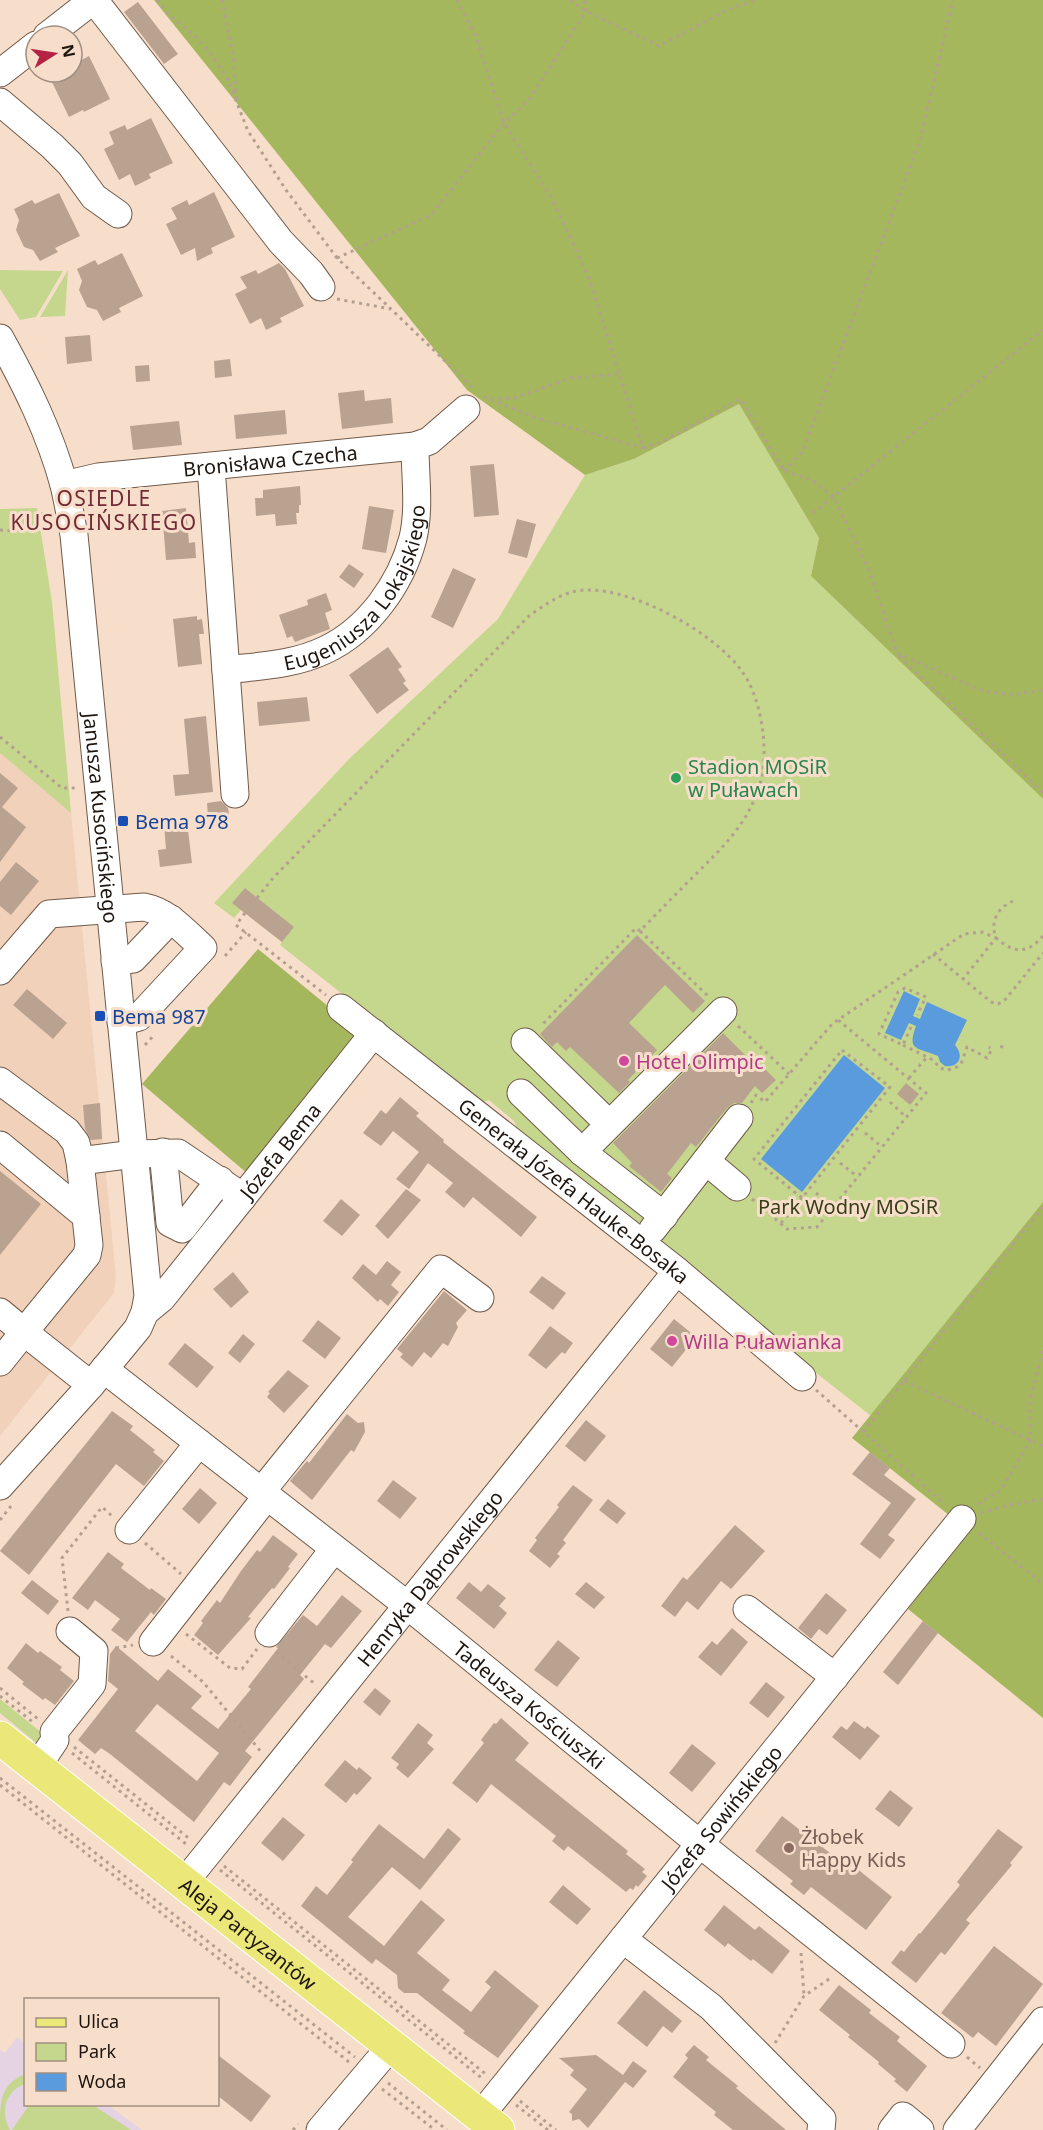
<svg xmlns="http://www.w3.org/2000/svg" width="1043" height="2130" viewBox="0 0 1043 2130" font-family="'Noto Sans',sans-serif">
<rect width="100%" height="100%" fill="#f7decb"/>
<path fill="#f1d1ba" d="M0 753 71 813 116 1277 114 1293 0 1436Z"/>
<path fill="#e5d3e4" d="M17 2037 25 2043 26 2104 108 2105 142 2130H0V2050L5 2053Z"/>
<path fill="#c5d68d" d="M0 270 63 271 36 317 20 320 0 289Z
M68 270 65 316 40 317Z
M739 404 819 538 811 576 1043 799V1202L871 1416 698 1280 702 1274 516 1130 515 1122 489 1100 481 1103 280 945 282 942 241 910 234 918 214 903 350 758 498 619 585 475 634 459Z
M37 508 52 602 71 813 0 753V509Z
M0 1699 47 1737 41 1747 0 1713Z
M25 2074V2084C5 2091 0 2112 10 2130H0C0 2101 0 2085 25 2074Z
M29 2105H93L131 2130H12Z"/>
<path fill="#a4b75c" d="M154 0H1043V799L811 576 819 538 739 404 634 459 585 475 467 390Z
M258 949 361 1033 248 1174 142 1084Z
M1043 1202V1718L908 1609 969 1531 852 1438Z"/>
<path fill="#5a9bdd" d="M904 991 920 999 913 1016 920 1019 927 1002 967 1020 955 1045C964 1055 960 1068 945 1066L940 1062 938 1056C916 1047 907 1051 916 1026L909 1023 901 1040 885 1033Z
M844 1055 885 1088 802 1192 761 1159Z"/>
<path fill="#baa291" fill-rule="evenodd" d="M138 2 178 54 164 64 124 12Z
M89 56 110 99 84 112 83 110 69 117 50 78 63 72H72V65Z
M151 118 173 163 149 174 151 178 135 186 130 174 119 180 104 149 114 144 109 132 125 125 127 130Z
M214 192 235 237 211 248 213 253 197 261 195 248 181 255 166 224 177 219 171 208 187 200 189 205Z
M59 193 80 236 55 248 58 252 40 261 33 250 24 247 16 230 19 220 14 209 32 200 35 204Z
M122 253 143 296 119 308 121 312 103 321 97 310 87 307 79 290 82 281 77 269 95 260 98 265Z
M279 263 285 269 304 306 280 318 282 322 266 330 261 318 250 324 235 294 247 288 240 277 256 270 258 274Z
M90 335 92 361 67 364 65 337Z
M230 359 232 376 215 378 214 361Z
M149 365 150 381 136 382 135 366Z
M364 390 365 401 391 398 393 423 342 429 338 393Z
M285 410 287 434 236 439 234 415Z
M179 421 182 445 133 450 130 426Z
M494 464 499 515 474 517 470 466Z
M300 486 301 505H299V513H296L297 524 276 526 275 514 256 516 255 498H263V490Z
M369 506 394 510 386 553 362 549Z
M186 508 189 543 195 542 196 558 166 560 162 511Z
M517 519 536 524 527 558 508 553Z
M349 564 364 574 354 588 339 577Z
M453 568 476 579 453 628 431 617Z
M326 593 332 610 325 613 330 629 295 642 292 636 287 638 279 615 308 605 307 600Z
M197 616V620L202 619 204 634H199L202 664 178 667 173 619Z
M388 647 402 667 398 669 406 681 403 683 409 690 377 714 349 675Z
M307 697 310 721 259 726 257 702Z
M206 716 213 792 175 796 173 775 189 774 184 719Z
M0 773 18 788 2 807 26 827 0 862Z
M221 801 228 808 229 815 208 816 207 803Z
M187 822 192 863 160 867 158 850 166 849 164 825Z
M16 862 39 881 11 915 0 906V882Z
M245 888 294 927 282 942 232 903Z
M637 935 705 1001 693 1013 665 985 629 1023 657 1050 628 1080 630 1082 619 1093 570 1047 566 1051 557 1042 552 1047 540 1034Z
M27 989 67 1023 53 1039 13 1005Z
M723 1033 757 1067 760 1064 776 1080 762 1093 755 1086 742 1103H734L727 1108 696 1147 691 1143 667 1174 672 1178 661 1192 629 1166 632 1163 613 1143Z
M906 1083 919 1094 910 1105 897 1094Z
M400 1097 419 1113 416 1116 444 1140 443 1142 537 1217 521 1237 473 1197 464 1208 445 1192 453 1183 428 1163 409 1189 396 1179 419 1152 393 1131 381 1146 363 1133 381 1110 386 1114Z
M100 1103 102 1139 91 1140 85 1129 83 1105Z
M0 1171 41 1204 0 1255Z
M406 1189 421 1200 388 1239 375 1226Z
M341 1199 360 1215 342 1236 323 1221Z
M387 1261 401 1272 391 1285 399 1292 388 1306 380 1299 378 1302 352 1278 363 1264 376 1275Z
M233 1272 249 1292 231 1308 213 1289Z
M542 1276 566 1293 553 1310 529 1292Z
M444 1291 467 1310 456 1323 458 1327 448 1346 443 1343 431 1358 424 1352 412 1367 400 1357 403 1354 397 1349Z
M674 1319 696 1337 672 1367 650 1349Z
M318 1320 341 1338 325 1359 302 1341Z
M550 1326 573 1343 565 1354 562 1352 546 1369 528 1355Z
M243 1334 255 1344 240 1363 228 1353Z
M185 1343 214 1367 197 1388 168 1364Z
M288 1370 309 1386 284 1413 267 1397 270 1393 268 1392Z
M112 1411 133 1426 130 1430 155 1450 153 1452 164 1461 144 1486 116 1464 29 1575 0 1551Z
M347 1414 358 1423 364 1422 365 1432 354 1452 351 1450 312 1500 290 1481 307 1461 309 1463Z
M586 1420 606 1436 585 1462 565 1446Z
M870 1452 890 1468 884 1475 916 1499 888 1535 895 1540 880 1559 860 1544 891 1503 852 1474Z
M393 1480 417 1498 400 1519 377 1501Z
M573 1485 593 1500 563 1540 566 1543 557 1554 560 1556 550 1568 529 1551 537 1540 535 1538 559 1507 557 1505Z
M200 1488 217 1503 199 1524 182 1509Z
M608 1499 626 1513 617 1524 599 1510Z
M735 1525 765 1551 731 1589 721 1581 698 1610 687 1601 675 1617 661 1606 683 1577 687 1580Z
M273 1535 298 1554 288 1567 290 1568 274 1589 272 1588 248 1617 251 1618 218 1655 194 1635 203 1623 201 1621 217 1600 220 1603 241 1571 257 1550 260 1552Z
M108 1552 124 1564 121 1568 150 1590 151 1588 166 1599 154 1615 151 1612 127 1642 111 1630 120 1619 95 1600 88 1610 72 1598Z
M32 1580 59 1601 48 1615 21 1593Z
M469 1582 481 1592 488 1584 506 1598 499 1606 507 1613 494 1629 456 1598Z
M586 1582 605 1597 594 1609 575 1594Z
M826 1593 847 1610 827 1635 819 1629 811 1639 798 1628Z
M342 1595 362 1611 331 1648 325 1644 300 1675 304 1679 245 1751 252 1757 230 1786 224 1782 194 1822 110 1754 101 1748 95 1754 78 1740 118 1689 108 1681 110 1654 116 1646 158 1681 168 1669 202 1696 191 1708 218 1729 251 1689 248 1687 278 1648 276 1647 303 1615 317 1626ZM157 1704 219 1753 197 1781 135 1731Z
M923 1621 938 1633 898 1685 883 1672Z
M732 1628 748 1642 721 1676 698 1657 712 1641 717 1645Z
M558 1640 580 1658 557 1687 534 1670Z
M26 1643 38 1653 40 1651 62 1667 60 1670 74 1681 55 1705 45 1698 43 1700 22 1684 24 1682 7 1668Z
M766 1682 785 1697 768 1718 749 1703Z
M375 1688 391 1701 380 1716 363 1702Z
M501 1718 529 1743 515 1760 628 1851 626 1854 645 1869 642 1872 647 1876 638 1887 636 1885 633 1890 630 1888 626 1892 568 1846 564 1851 552 1841 556 1836 491 1784 477 1803 452 1783 484 1743 481 1740 494 1723 496 1724Z
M854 1721 865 1729 867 1726 880 1736 860 1760 832 1737 841 1726 847 1730Z
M418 1723 433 1735 427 1743 434 1749 408 1778 396 1768 399 1764 391 1758Z
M692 1744 716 1763 692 1792 669 1773Z
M345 1760 357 1770 359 1767 372 1778 357 1795 354 1793 346 1803 324 1785Z
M890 1790 913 1808 899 1827 875 1809Z
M782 1816 852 1870 855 1867 892 1897 866 1930 811 1887 804 1895 790 1884 793 1881 755 1851Z
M283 1817 305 1835 283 1861 261 1843Z
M379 1824 424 1859 448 1828 461 1839 420 1890 392 1867 348 1917 384 1946 421 1900 445 1920 417 1953 450 1980 442 1990 471 2012 491 1987 485 1982 495 1970 539 2006 498 2058 463 2033 465 2031 417 1993H404L398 1988 397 1975 376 1959 372 1964 301 1906 316 1886 327 1895 353 1862 351 1860Z
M998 1829 1023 1847 1010 1863 1012 1865 966 1920 970 1923 945 1955 941 1952 916 1983 891 1963 901 1950 904 1952 919 1933 920 1934 960 1885 957 1882Z
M563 1885 591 1909 577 1925 549 1902Z
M724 1905 755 1930 759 1926 790 1951 772 1974 753 1959 751 1961 728 1943 725 1947 704 1930Z
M994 1946 1043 1984 996 2046 978 2032 973 2038 941 2013Z
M839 1985 871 2010 869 2013 900 2037 897 2041 927 2066 907 2092 894 2081 896 2079 878 2064 879 2062 848 2037 850 2035 819 2010Z
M644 1990 682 2021 672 2033 663 2026 647 2047 617 2023Z
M694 2045 709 2057 706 2060 738 2086 736 2088 786 2130H733L714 2115 716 2112 673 2077 688 2058 685 2055Z
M218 2055 271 2096 251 2122 218 2096Z
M596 2055 623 2075 633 2061 647 2071 633 2088 625 2082 588 2128 579 2119 572 2121V2114L569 2112 587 2089 570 2075 574 2070 559 2058Z"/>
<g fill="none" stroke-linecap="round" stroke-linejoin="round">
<g stroke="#705a4a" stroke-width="29">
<g id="minor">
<path d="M94 0 281 242 311 273 321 287"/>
<path d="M47 36 93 0"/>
<path d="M0 73 36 45"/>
<path d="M0 102 52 146 70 164 94 197 118 214"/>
<path id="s1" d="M0 338C26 385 50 433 64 485 68 502 71 519 74 535L148 1296 145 1312"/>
<path d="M211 467 235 794"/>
<path id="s2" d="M64 485 98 477 415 446 429 441 466 409"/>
<path id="s3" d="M226 670C259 666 294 665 325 650 368 630 401 584 413 538 420 508 415 476 415 446"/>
<path d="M115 961 133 959 171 919"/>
<path d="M0 971 49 914 144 907C169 912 185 932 203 948L139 1017 121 1022"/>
<path id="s4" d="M341 1008 677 1271 802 1377"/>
<path d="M525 1042 609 1124"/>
<path d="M0 1081 67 1131 76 1143 80 1161 134 1154 178 1153 243 1197"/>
<path d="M521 1093 582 1152 664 1216"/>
<path d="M0 1145 86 1216"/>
<path d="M163 1152 170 1223 182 1229 220 1180"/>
<path d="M582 1152 723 1011"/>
<path d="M80 1161 89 1245 87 1255 24 1332 91 1385"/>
<path d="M706 1161 737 1187"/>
<path d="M653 1229 739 1118"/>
<path d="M0 1312 24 1332 0 1362"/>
<path id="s5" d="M104 1369 407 1605 700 1844 951 2044"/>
<path id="s6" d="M0 1486 91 1385 138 1328 145 1312 162 1298 374 1033"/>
<path d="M261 1492 441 1269 480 1298"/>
<path d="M129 1530 199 1443"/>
<path d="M747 1609 835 1677"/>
<path d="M269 1633 334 1549"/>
<path d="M153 1642 267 1496"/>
<path d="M37 1767 55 1740 54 1732 92 1684 94 1651 70 1631"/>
<path id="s7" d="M183 1884 677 1271"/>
<path d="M623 1939 711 2007 822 2119 821 2130"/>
<path id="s8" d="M480 2116 962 1519"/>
<path d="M320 2130 391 2046"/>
<path d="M892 2130 903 2116 920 2130"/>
<path d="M957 2130 1043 2021"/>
</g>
</g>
<g stroke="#fff" stroke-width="35">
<g id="major">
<path id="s9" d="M0 1738 498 2130"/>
</g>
</g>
<path stroke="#b4a091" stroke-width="3" stroke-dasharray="3 4.5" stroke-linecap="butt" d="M157 0 170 16 193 34 209 51 227 78 248 131 286 190 337 258 391 309
M222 0 234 60 236 99
M457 0 475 34 504 123 551 197 589 278 643 448 657 444 741 399 784 471 812 480 834 497 869 570 897 653 980 690 1010 695 1043 690
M570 0 586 11 659 46 727 10 756 0
M337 258 431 215 504 123 528 101 586 11 585 0
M337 299 391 309 472 387
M484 397 537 418 643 448
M491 399 514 398 571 378 618 374
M784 471 803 450 920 140 953 0
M813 513 1043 330
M0 530 14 531 47 511
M899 656 1043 793
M0 737 62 788H76
M257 898 273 878 530 615C548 603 565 590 587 590 635 589 713 632 741 670 761 696 769 748 761 780 750 822 724 846 694 876 676 894 658 912 640 931L636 928 541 1026
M1013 901C997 908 990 922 996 938 1015 954 1027 954 1043 936
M245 913 236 925 326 995
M640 931 708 996
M933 954 991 1002 998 1004 1004 1001 1043 953
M225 956 246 932
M738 1026 789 1074
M911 1027 903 1045 879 1034 898 992 905 988 926 997 917 1015
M145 1045 155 1034
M903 1045 933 1060 940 1068 948 1070 957 1067 961 1064 967 1047 987 1058 992 1049 989 1047
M1001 1048 1003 1044 1005 1046
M842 1050 890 1087 802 1198 754 1159Z
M909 1078 927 1057
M890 1102 906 1117
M751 1103 756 1095 765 1102 832 1024 964 934 982 932 996 938 963 979
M865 1133 882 1147
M840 1163 858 1177
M816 1193 833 1207
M752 1199 787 1229 817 1227 926 1093 838 1020
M781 1223 802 1198
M904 1381 1043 1446
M816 1390 946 1505
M863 1432 1043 1207
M978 1504 1001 1490 1030 1441V1401L1043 1349
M981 1513 1009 1505 1043 1499
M0 1520 11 1506
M979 1533 1043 1584
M145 1543 181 1574
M68 1611 62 1558 102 1507 112 1516
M186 1634 230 1668 242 1669 257 1649
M116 1648 133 1645
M276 1652 315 1684
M171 1656 203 1682 262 1753
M0 1688 38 1719
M0 1696 34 1723
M74 1747 191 1840
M72 1753 186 1844
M0 1778 355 2057
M0 1785 349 2062
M224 1866 487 2075
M220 1870 483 2079
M801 1953 804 1996
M775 2043 804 1996 832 1977
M967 2057 980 2068
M388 2083 447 2130
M382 2089 435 2130
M520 2101 556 2130
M516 2105 548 2130
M293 2130 298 2124"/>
<use href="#minor" stroke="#fff" stroke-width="27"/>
<use href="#major" stroke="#ebe879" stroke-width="33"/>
</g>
<circle fill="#2e9e5b" stroke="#f7decb" stroke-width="2" cx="676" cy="778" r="6"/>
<g fill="#1a4fb4" stroke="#f7decb" stroke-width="2">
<rect x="117" y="815" width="12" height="12" rx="3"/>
<rect x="94" y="1010" width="12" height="12" rx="3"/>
</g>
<g fill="#d1479c" stroke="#f7decb" stroke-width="2">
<circle cx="624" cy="1061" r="6"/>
<circle cx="672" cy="1341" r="6"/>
</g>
<circle fill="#8d6e63" stroke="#f7decb" stroke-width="2" cx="789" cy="1848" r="6"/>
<g text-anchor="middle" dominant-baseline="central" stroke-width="6" stroke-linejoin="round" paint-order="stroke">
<g font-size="20" fill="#1e150f" stroke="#f7decb">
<text stroke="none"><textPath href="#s2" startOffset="208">Bronisława Czecha</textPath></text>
<text stroke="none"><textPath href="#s3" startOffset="170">Eugeniusza Lokajskiego</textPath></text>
<text stroke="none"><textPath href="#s1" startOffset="496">Janusza Kusocińskiego</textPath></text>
<text stroke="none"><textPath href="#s6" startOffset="438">Józefa Bema</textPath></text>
<text stroke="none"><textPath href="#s4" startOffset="296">Generała Józefa Hauke-Bosaka</textPath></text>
<text stroke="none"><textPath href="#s7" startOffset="393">Henryka Dąbrowskiego</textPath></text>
<text stroke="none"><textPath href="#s5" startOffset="542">Tadeusza Kościuszki</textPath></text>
<text stroke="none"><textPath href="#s8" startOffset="384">Józefa Sowińskiego</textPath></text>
<text stroke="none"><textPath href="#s9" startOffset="316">Aleja Partyzantów</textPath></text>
</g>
<g font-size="20" fill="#27864d" stroke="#f7decb" text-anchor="start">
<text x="688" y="766">Stadion MOSiR<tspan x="688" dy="23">w Puławach</tspan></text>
</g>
<g font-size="20" fill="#164399" stroke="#f7decb" text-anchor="start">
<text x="135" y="821">Bema 978</text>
<text x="112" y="1016">Bema 987</text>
</g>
<g font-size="20" fill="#b23c85" stroke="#f7decb" text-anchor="start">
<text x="636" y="1061">Hotel Olimpic</text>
<text x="684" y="1341">Willa Puławianka</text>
</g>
<g font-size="20" fill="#373f19" stroke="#f7decb">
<text x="848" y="1206">Park Wodny MOSiR</text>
</g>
<g font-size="20" fill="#785e54" stroke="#f7decb" text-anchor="start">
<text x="801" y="1836">Żłobek<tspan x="801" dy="23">Happy Kids</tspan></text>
</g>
<g font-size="21" letter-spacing="1.5" fill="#722b35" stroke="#f7decb">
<text x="104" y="498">OSIEDLE<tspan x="104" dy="24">KUSOCIŃSKIEGO</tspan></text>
</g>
</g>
<rect x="24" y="1998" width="195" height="108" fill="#f7decb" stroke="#a08e80" stroke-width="1.5"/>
<rect x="36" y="2018" width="30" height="9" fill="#ebe879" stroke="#a08e80" stroke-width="1.5"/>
<text x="78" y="2028" font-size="18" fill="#1e150f">Ulica</text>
<rect x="36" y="2043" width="30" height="18" fill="#c5d68d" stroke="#a08e80" stroke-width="1.5"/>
<text x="78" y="2058" font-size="18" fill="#1e150f">Park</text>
<rect x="36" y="2073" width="30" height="18" fill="#5a9bdd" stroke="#a08e80" stroke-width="1.5"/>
<text x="78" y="2088" font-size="18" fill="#1e150f">Woda</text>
<g transform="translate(54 54) rotate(78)"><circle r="28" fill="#f7decb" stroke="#a08e80" stroke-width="1.5"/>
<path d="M0-4.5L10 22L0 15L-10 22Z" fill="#b52344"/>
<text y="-9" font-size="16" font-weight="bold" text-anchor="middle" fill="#1e150f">N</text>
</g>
</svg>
